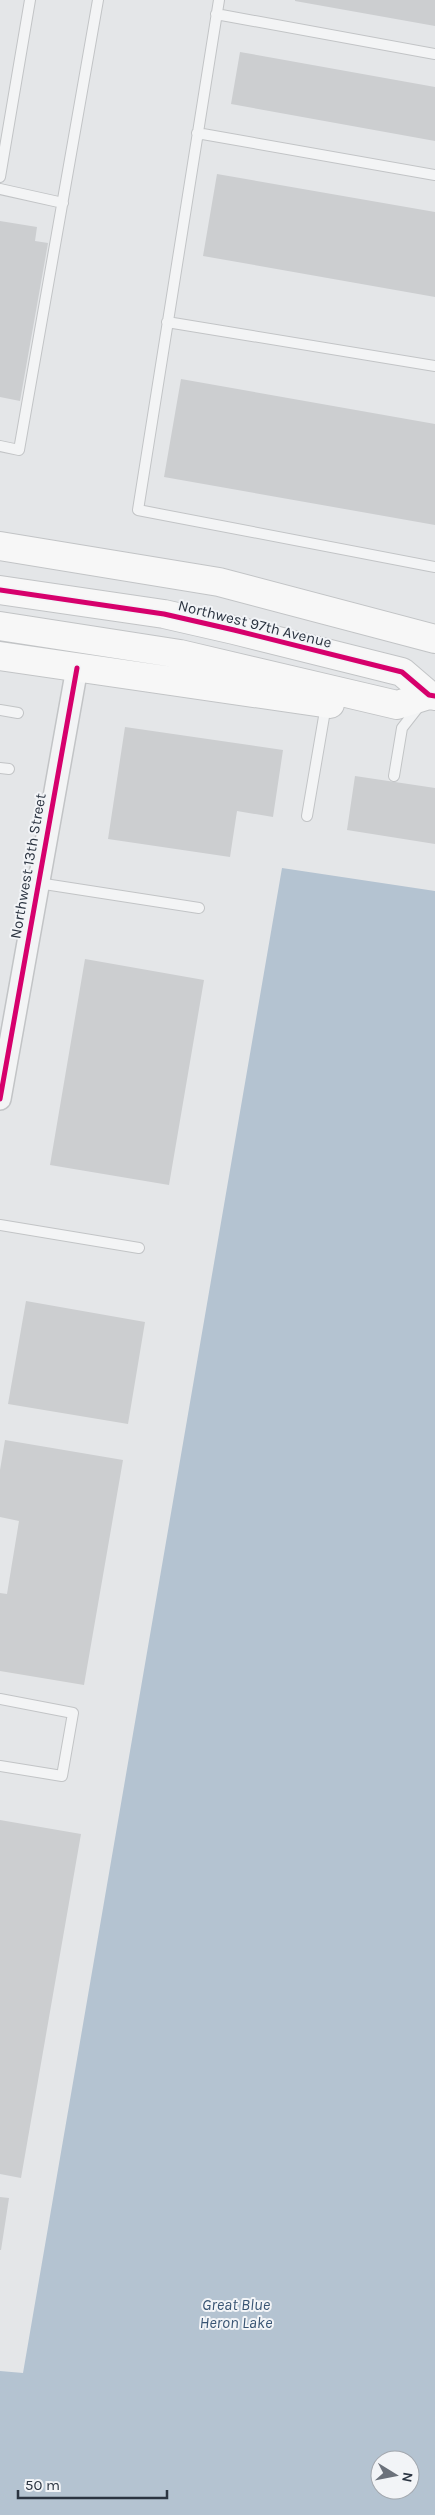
<svg xmlns="http://www.w3.org/2000/svg" width="435" height="2515" viewBox="0 0 435 2515" font-family="Karla,sans-serif">
<rect width="100%" height="100%" fill="#e4e6e8"/>
<path fill="#b4c3d1" fill-rule="evenodd" d="M282 868 435 891V2515H0V2371L23 2373ZM380 2460H410V2490H380Z"/>
<path fill="#ccced0" d="M295 0H435V26L295 1Z
M240 52 435 87V141L231 104Z
M217 174 435 212V297L203 256Z
M0 221 37 227 35 241 48 243 20 401 0 397Z
M181 379 435 424V525L164 477Z
M125 727 283 750 273 817 237 811 230 857 108 839Z
M355 776 435 788V844L347 830Z
M85 959 204 980 169 1185 50 1165Z
M26 1301 145 1322 128 1424 8 1404Z
M5 1440 123 1460 84 1685 0 1671V1593L7 1594 19 1521 0 1517V1470Z
M0 1820 81 1834 21 2178 0 2174Z
M0 2197 9 2198 1 2250H0Z"/>
<g fill="none" stroke-linecap="round" stroke-linejoin="round">
<g stroke="#c2c4c6" stroke-width="12">
<path id="lane" d="M219 0 138 510 435 567
M216 14 435 54
M197 133 435 175
M0 177 30 0
M0 189 63 203
M167 322 435 366
M0 446 19 450 98 0
M0 710 18 713
M0 768 9 769
M394 776 402 728 420 705
M307 816 326 705
M38 883 199 908
M0 1225 139 1248
M0 1699 73 1713 62 1776 0 1766"/>
</g>
<g stroke="#c2c4c6" stroke-width="24">
<path id="street" d="M0 1099 77 668"/>
</g>
<g stroke="#c2c4c6" stroke-width="30">
<path id="secondary" d="M0 546 219 582 435 639
M0 590 164 614 234 630 402 672 429 695 435 696
M0 626 180 654 397 705 429 695
M0 656 330 704"/>
</g>
<use href="#lane" stroke="#f3f4f5" stroke-width="10"/>
<use href="#street" stroke="#f3f4f5" stroke-width="21"/>
<use href="#secondary" stroke="#f7f7f7" stroke-width="28"/>
<g stroke="#f2f4f7" stroke-width="8">
<path id="cycleway" d="M0 590 164 614 234 630 402 672 429 695 435 696
M0 1099 77 668"/>
</g>
<use href="#cycleway" stroke="#d6006c" stroke-width="5"/>
</g>
<g text-anchor="middle" dominant-baseline="central" stroke-width="4" stroke-linejoin="round" paint-order="stroke">
<g font-size="15" fill="#2b3441" stroke="#f2f4f7">
<text transform="translate(255 624) rotate(14)">Northwest 97th Avenue</text>
<text transform="translate(28 866) rotate(-80)">Northwest 13th Street</text>
</g>
<g font-size="16" font-style="italic" fill="#385473" stroke="#f2f4f7">
<text x="236" y="2304">Great Blue<tspan x="236" dy="18">Heron Lake</tspan></text>
</g>
</g>
<g transform="translate(395 2475) rotate(100)"><circle r="24" fill="#f2f4f7" stroke="#a2a7ae"/>
<path d="M0-4L9 19L0 12L-9 19Z" fill="#6c727b"/>
<text y="-8" font-size="14" font-weight="bold" text-anchor="middle" fill="#2b3441">N</text>
</g>
<path d="M18 2490v8h149v-8" fill="none" stroke="#2b3441" stroke-width="2.5"/>
<text x="25" y="2490" font-size="15" fill="#2b3441" stroke="#f2f4f7" stroke-width="4" paint-order="stroke">50 m</text>
</svg>
